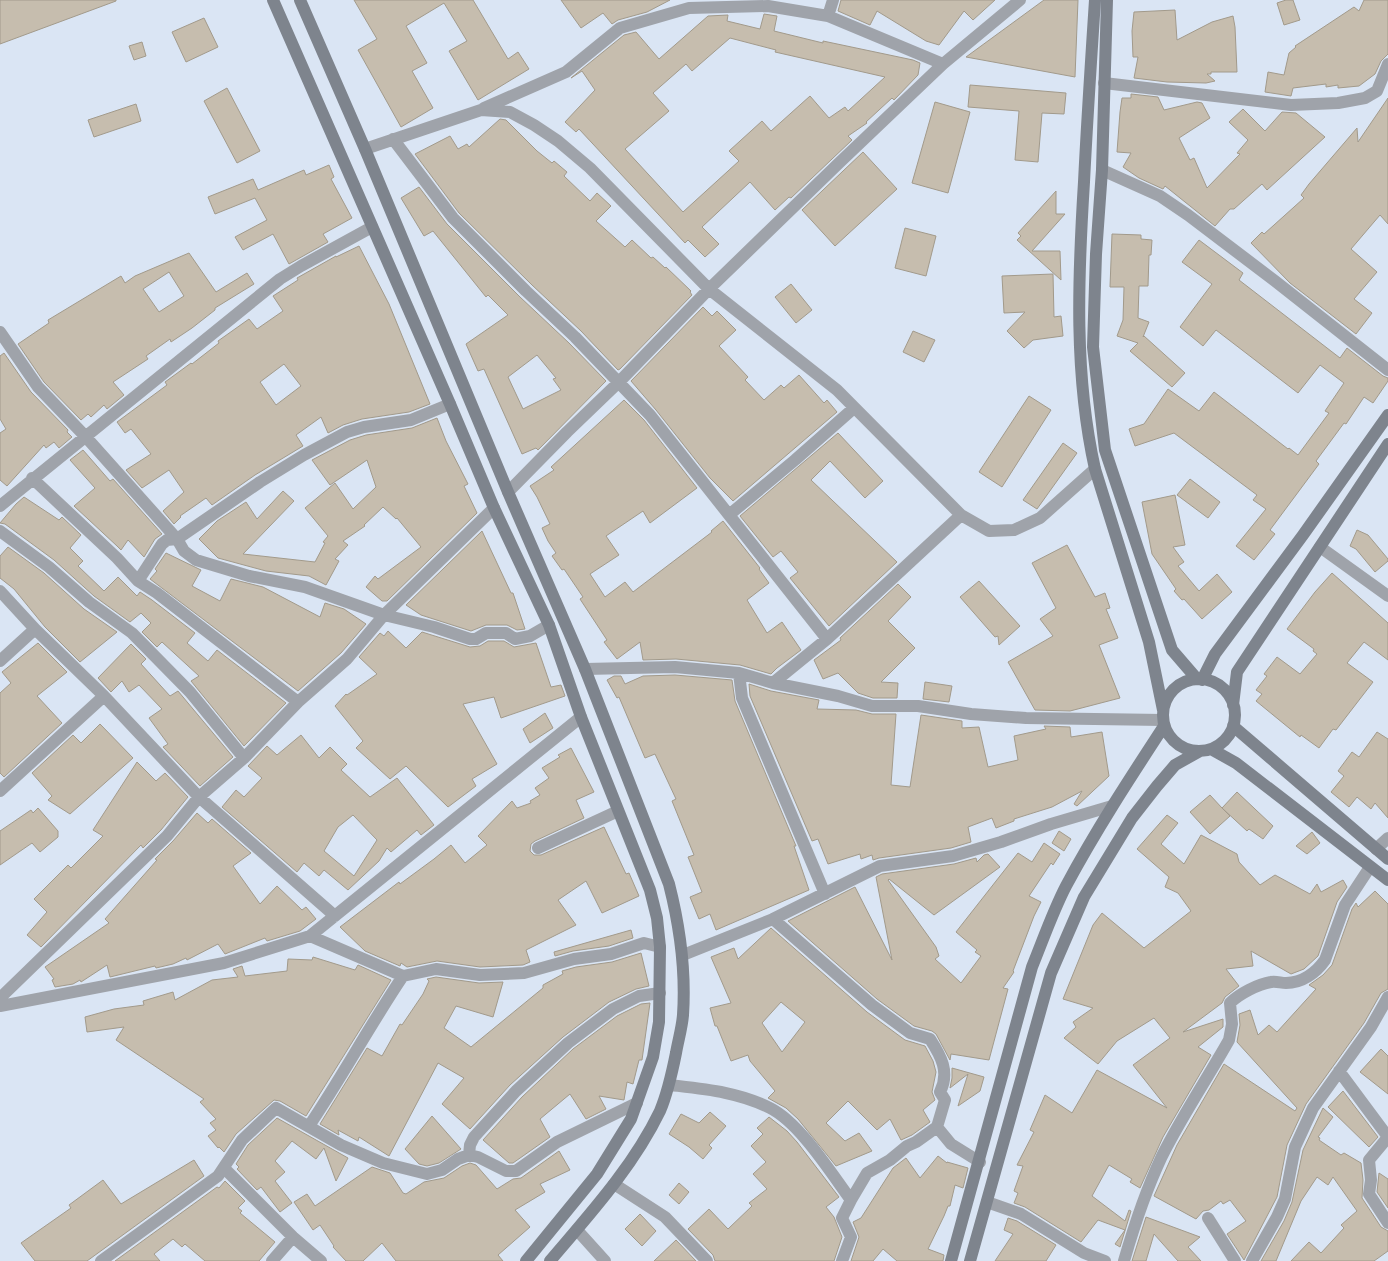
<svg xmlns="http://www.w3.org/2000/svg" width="1388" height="1261" viewBox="0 0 1388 1261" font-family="'DejaVu Sans',sans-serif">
<rect width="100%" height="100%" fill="#dae5f4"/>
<path fill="#c6bdae" stroke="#a29a8b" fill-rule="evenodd" d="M0 0H116V1L0 44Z
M354 0H473L508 59 518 52 529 69 478 100 449 51 467 41 444 3 406 26 427 63 412 71 433 108 401 127 358 50 377 39Z
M561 0H670L647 12 618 20 612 24 603 13 581 28Z
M841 0H995L973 20 964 11 939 45 926 41 877 11 870 25 838 11Z
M1044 0H1078L1075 77 966 57Z
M1286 0H1293L1300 20 1284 25 1277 3Z
M1364 0H1388V54L1381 61 1375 74 1359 86 1338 88V85L1326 87V84L1293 88 1291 96 1265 92 1268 72 1284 75 1289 53 1296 47 1295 46 1354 7 1359 11Z
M1175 10 1177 40 1212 22 1233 16 1235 27 1237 72H1211V74H1207L1215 81 1206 83 1167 82 1134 78 1138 57H1133L1132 31 1134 12Z
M764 14 777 16 774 31 823 43V41L913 60 920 63 918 75 894 100 892 98 866 122 867 123 848 136 852 140 791 198 789 197 775 210 750 182 702 227 719 244 705 257 688 240 685 243 579 129 576 132 565 122 595 90 582 71 571 78 624 35 636 32 659 59 708 16 728 15 727 21 760 29ZM730 38 776 50 775 52 885 77 848 111 845 107 829 118 810 96 771 131 762 121 729 151 739 161 683 212 625 149 669 111 653 93 686 64 692 71Z
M204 18 218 47 186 62 172 32Z
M142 42 146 56 134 60 129 46Z
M970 85 1066 93 1064 114 1042 113 1038 162 1015 160 1019 111 968 107Z
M227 88 260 151 237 163 204 101Z
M1131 94 1158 97 1164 110 1197 102 1202 103 1210 118 1179 138 1190 160 1194 158 1207 188 1240 154 1237 153 1248 140 1229 122 1243 109 1265 131 1282 112 1296 113 1325 137 1267 190 1262 184 1234 209H1230L1215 226 1165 186 1163 189 1139 178 1123 167 1131 153 1117 152 1120 112 1122 98H1131Z
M1388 98V224L1380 215 1351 249 1377 272 1354 299 1372 313 1356 334 1290 283 1251 243 1262 232 1264 234 1304 198 1301 195 1309 184 1357 128 1358 142Z
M935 102 970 112 948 193 912 183Z
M136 104 141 121 94 137 88 120Z
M500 119 506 120 537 151 552 163 554 161 567 172 564 176 590 201 597 193 611 206 596 221 625 247 632 240 651 258 653 257 665 268 666 267 691 291 690 292 692 295 620 369 618 370 581 331 532 285 459 213 415 154 450 136 458 149 467 144 469 147Z
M863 152 897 189 835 246 802 210Z
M329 165 334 177 331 179 352 218 323 234 328 242 289 264 273 234 243 250 235 237 267 220 255 198 215 214 208 197 253 179 258 190 304 170 306 175Z
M419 187 447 224 520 297 569 343 606 381 538 450 536 448 522 454 484 369 478 371 466 344 508 315 488 295 486 297 433 231 424 236 401 198ZM537 355 556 378 553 379 561 390 523 409 508 377Z
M1056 191V214H1065L1032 251H1060L1061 280 1017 240 1021 236 1018 233Z
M905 228 936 236 926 276 895 268Z
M1112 234 1141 235V239L1152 240 1151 255H1149L1148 286H1139L1138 318 1149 322 1143 337 1144 336 1185 373 1172 387 1130 351 1138 343 1117 336 1123 320 1124 287H1110Z
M1199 240 1243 273 1239 280 1340 358 1347 348 1383 376 1388 378V381L1373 403 1364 397 1346 424 1344 423 1316 461 1319 464 1270 530 1275 534 1254 560 1236 546 1266 509 1253 500 1257 495 1174 433 1135 446 1129 429 1144 424 1168 389 1199 411 1214 392 1288 449 1289 448 1298 455 1329 413 1325 411 1344 383 1320 365 1298 393 1216 330 1203 346 1180 327 1212 284 1182 262Z
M359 246 389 304 430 404 409 412 362 419 343 425 328 433 321 417 296 435 303 446 255 475 212 505 206 498 180 516 181 517 174 524 163 511 184 492 169 470 142 488 126 470 151 454 131 429 125 433 117 422 167 385 165 382 176 374 191 363 192 364 219 343 218 341 249 319 257 329 283 311 273 296 298 280 297 278 336 256V257ZM284 364 301 386 276 405 260 382Z
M189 253 216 292 247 273 254 284 215 308V310L192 328 171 342 170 339 146 356 148 359 113 382 124 395 107 409 104 405 91 417 88 414 81 420 44 382 18 344 49 323 48 320 121 276 125 283 135 276ZM169 272 184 296 159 312 143 289Z
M1053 274 1054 317 1061 316 1063 336 1033 340 1024 348 1007 331 1025 312 1004 313 1002 276Z
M791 284 812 310 796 323 775 297Z
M703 307 712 316 717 311 736 330 719 346 748 377 745 380 764 400 781 385 784 388 799 375 824 403 827 400 837 412 733 501 710 478 656 410 631 381Z
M913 331 935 340 924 362 903 352Z
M4 353 31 392 68 430 67 432 72 437 59 448 54 442 46 448 44 445 7 486 0 480V433L6 429 0 419V356Z
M1029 396 1051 410 1002 487 979 472Z
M624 400 644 420 697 488 650 523 643 511 606 536 619 555 590 574 605 597 625 582 633 592 712 532 711 531 723 521 760 568 759 569 769 583 747 600 767 633 782 622 801 650 777 668 771 674 740 665 676 659 643 660 640 642 617 659 604 642 607 640 580 599 583 597 564 569 562 570 552 556 556 553 548 541 542 528 550 524 537 497 530 486 554 470 551 467Z
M437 418 446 441 468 484 464 486 477 513 387 601H382L366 587 375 576 378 579 421 547 397 518 396 519 383 507 364 525 365 526 343 541 348 545 335 559 339 561 326 585 309 576 266 571 218 558 199 539 217 521 246 502 257 519 283 491 294 501 243 554 315 562 325 543 323 542 328 536 305 508 335 483 353 509 376 487 367 460 330 485 312 460 350 440 366 435 412 428Z
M838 433 883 481 865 498 830 461 811 480 897 562 829 626 790 578 798 572 781 551 773 557 740 516Z
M1063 443 1077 453 1037 509 1023 500Z
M83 450 110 481 113 479 162 534 155 539 144 557 128 540 121 550 117 546 74 506 95 488 70 460Z
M1190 479 1220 502 1208 518 1177 495Z
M1175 495 1185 545 1173 547 1184 562 1178 566 1199 591 1217 574 1232 592 1202 619 1184 599 1182 600 1174 591 1176 589 1152 554 1142 502Z
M24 497 59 520 62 517 81 535 70 548 83 561 78 566 104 591 118 577 137 596 140 592 152 600 195 633 187 643 208 661 217 650 286 703 244 746 191 681 199 676 162 642 157 647 142 632 151 623 141 613 130 622 94 596 54 560 5 524 0 523 16 504Z
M1357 530 1368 535 1388 559V561L1375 572 1356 549 1350 546Z
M482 531 511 593H513L525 629 517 630 507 625H486L471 631 421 615 406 605Z
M1067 545 1095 597 1105 593 1110 608 1106 609 1118 638 1099 645 1120 698 1070 711 1035 710 1008 662 1053 636 1040 619 1056 608 1032 563Z
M8 547 44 573 84 609 117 632 80 662 45 627 14 589 0 578V556Z
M166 553 201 570 192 586 220 601 231 579 263 587 320 617 325 603 344 609 366 624 341 653 298 691 150 579 157 571 155 569Z
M1332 573 1388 623V660L1364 642 1347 663 1373 682 1336 730 1333 729 1319 748 1301 735 1300 737 1256 701 1262 694 1256 690 1267 676 1264 674 1277 657 1300 674 1317 654 1313 651 1314 649 1287 629 1315 592Z
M979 581 1020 626 999 645 998 636 995 637 960 597Z
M898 584 911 597 888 621 915 648 881 682 898 683 897 698H873L858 693 838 673 823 679 814 660 841 640 840 638Z
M388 631 406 648 422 632 470 647 480 646 488 641H504L514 647 536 643 551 687 561 685 565 696 501 718 494 697 463 704 497 764 472 779 476 786 448 807 406 766 390 779 356 748 363 741 335 706 346 694 347 695 377 674 359 657 380 633 384 636Z
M38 643 67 672 37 696 62 723 4 777 0 773V693L11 683 2 672Z
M131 644 146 659 141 664 170 696 178 691 233 757 200 786 163 747 168 744 149 718 162 709 139 685 129 692 122 681 111 692 98 678Z
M675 675 732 680 735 701 796 846H794L809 890 716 930 710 914 699 919 690 897 702 892 688 857 694 855 672 801 676 799 655 754 645 758 619 697 617 698 607 680 614 676H621L625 684 643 676Z
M925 682 952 686 949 702 923 699Z
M749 684 771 691 819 700 817 709 856 710 872 714H896L891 785 910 787 921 715 962 721V728L979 727 988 767 1018 760 1014 736 1046 729 1044 726 1070 727 1071 737 1102 732 1109 776 1077 806 1074 804 1082 791 1052 807 1014 819V821L996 828 992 818 968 827 971 842 951 848 879 858 873 860 872 855 861 859 860 854 828 864 818 839 812 841 750 696Z
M545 713 553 728 530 743 523 729Z
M100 724 133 758 70 814 48 800 52 796 32 773 73 735 81 743Z
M1377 732 1388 739V818L1375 803 1371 809 1357 797 1349 807 1331 792 1344 776 1338 771 1352 752 1359 757Z
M301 735 319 758 330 747 347 764 341 770 370 797 397 778 434 825 421 835 417 830 391 852 387 848 379 861 348 890 324 870 319 876 304 863 297 872 222 807 236 790 244 797 262 778 248 766 267 746 277 755ZM353 815 377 840 354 876 324 851 338 827Z
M571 748 594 792 576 800 584 818 535 841 531 844 530 851 534 855H541L604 827 626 874 629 873 639 896 602 913 586 881 558 900 576 925 526 950 530 962 523 965 480 967 437 961 407 967 401 963 400 966 365 951 340 927 399 882 400 884 434 859 451 845 465 863 487 845 478 836 512 801 517 808 531 803 530 801 540 795 535 788 549 778 542 768 560 757 558 755Z
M137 762 156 781 165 773 188 797 161 830 143 848 141 845 41 947 27 935 47 912 34 899 68 865 71 868 103 836 93 830Z
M1237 792 1273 826 1263 839 1249 829 1247 831 1222 808 1230 816 1210 834 1190 812 1210 795 1222 808Z
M38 808 58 831V837L40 852 32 843 0 865V831L31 810 33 813Z
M197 813 208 823 212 819 251 853 233 866 260 904 277 886 302 910 306 907 316 919 300 931 267 941 265 938 225 954 218 944 187 960 186 958 173 964 156 968 155 966 110 977 107 965 81 982 80 980 73 984 55 987 52 980 54 979 45 967 109 923 105 919 157 860 155 859 173 841Z
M1167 815 1178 823 1161 844 1184 864 1201 835 1237 854 1239 862 1260 885 1275 875 1310 894 1317 884 1321 892 1343 880 1347 887 1337 902 1318 956 1304 969 1291 974 1251 951 1253 966 1226 969 1239 986 1225 997 1222 1003 1183 1032 1223 1019V1027L1198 1047 1211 1055 1163 1137 1140 1188 1130 1182 1132 1179 1109 1165 1092 1196 1125 1221 1129 1210 1131 1211 1120 1247 1115 1244 1125 1230 1098 1220 1081 1242 1025 1207 1014 1203 1018 1193 1014 1191 1023 1166 1017 1165 1034 1132 1030 1130 1045 1095 1072 1113 1097 1070 1167 1108 1133 1065 1170 1038 1154 1018 1117 1041 1098 1064 1064 1038 1076 1027 1073 1022 1093 1008 1063 999 1093 925 1102 913 1144 948 1191 911 1178 893 1165 887 1169 877 1137 849Z
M1059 831 1071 839 1064 851 1052 843Z
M1312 832 1320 843 1307 854 1296 846Z
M1044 843 1060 854 1053 865 1051 863 1029 896 1041 902 1034 916 1013 971 1014 972 1003 988 1008 989 989 1060 951 1054 950 1060 936 1034 932 1031 914 1026 877 999 788 921 855 887 892 960 876 877 882 874 954 864 976 858 977 862 984 855 988 854 1000 867 934 915 889 879 888 880 936 947 939 956 935 959 961 983 981 956 975 952 977 950 956 932 1018 853 1032 862Z
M1375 891 1388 904V989L1381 993 1364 1023 1306 1104 1287 1145 1277 1197 1244 1260 1227 1234 1246 1221 1230 1200 1223 1204 1221 1201 1209 1210 1203 1211 1196 1219 1154 1196 1177 1145 1224 1064 1295 1111 1297 1108 1237 1042 1240 1025 1239 1014 1250 1010 1258 1035 1269 1025 1277 1032 1316 989 1309 985 1323 975 1332 965 1352 909 1356 903 1358 907Z
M771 928 867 1012 905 1040 925 1046 933 1061 936 1072 932 1092 935 1100 923 1110 930 1122 912 1135 901 1140 890 1119 877 1130 848 1101 826 1123 845 1141 859 1133 872 1151 836 1166 798 1119 786 1108 768 1098 775 1091 750 1061 748 1055 731 1061 717 1026H715L710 1008 731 1003 711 957 734 948 738 959ZM781 1002 805 1022 782 1052 762 1023Z
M631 930 633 938 609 946 573 951 555 956 554 952Z
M641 953 649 986 636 989 609 1002 563 1037 510 1085 470 1129 442 1104 464 1078 438 1063 389 1156 359 1137 358 1141 338 1130 339 1135 320 1124 367 1048 382 1056 400 1024 402 1025 423 994 429 981 427 979 436 977 479 983 503 982 493 1017 456 1006 444 1028 471 1047 543 988V985L563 974 562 971 576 967 612 962Z
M313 957 355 970 358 965 391 980 306 1116 280 1101 274 1100 236 1134 224 1152 219 1147 218 1148 208 1136 216 1130 210 1123 216 1119 200 1102 204 1099 116 1040 124 1027 87 1032 85 1017 114 1009 144 1005 143 1001 173 992 175 1000 212 980 238 977 233 969 242 966 245 976 287 971 288 959 312 960Z
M650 1003 642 1060H639L633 1084 627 1082 624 1100 599 1096 606 1109 586 1119 570 1094 540 1119 550 1137 513 1163H509L483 1140 522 1097 573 1049 617 1016 641 1004Z
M1381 1049 1388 1056V1094L1360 1072Z
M952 1068 984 1077 980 1091 958 1106 968 1074 950 1088 952 1078Z
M1343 1091 1378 1137 1369 1147 1328 1107Z
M1323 1108 1333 1117 1318 1137 1320 1138 1319 1140 1341 1155 1344 1153 1361 1163 1363 1180 1362 1198 1381 1227 1388 1231V1251L1374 1261H1291L1309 1242 1321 1253 1344 1228 1341 1225 1357 1211 1333 1177 1328 1185 1317 1177 1301 1201 1276 1261H1261L1284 1221 1292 1202 1303 1150Z
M710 1112 726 1126 709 1145 712 1148 703 1159 689 1147 669 1134 681 1114 699 1123Z
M432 1116 461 1149 439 1163 427 1166 419 1164 405 1149Z
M769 1117 787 1131 797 1142 839 1197 826 1207 834 1217 842 1237 834 1261H715L713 1255 688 1229 709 1209 728 1229 752 1206 749 1203 767 1189 753 1174 766 1162 751 1146 763 1134 757 1128Z
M277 1118 348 1158 336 1181 324 1148 316 1159 292 1141 275 1161 285 1172 275 1181 292 1203 280 1212 261 1187 257 1190 237 1169 239 1167 236 1164 248 1145Z
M559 1151 570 1170 540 1184 545 1192 515 1210 530 1227 498 1255 503 1261H396L382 1243 363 1261H346L333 1247 334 1246 320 1225 313 1230 294 1202 307 1194 315 1206 372 1167 390 1173 403 1193 406 1194 424 1182 444 1178 462 1166 470 1163 476 1165 497 1189 513 1179 521 1178Z
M938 1156 947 1163V1162L968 1168 963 1188 955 1185 950 1206H948L944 1216 928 1249 944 1255 943 1261H897L883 1249 873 1261H851L859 1237 853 1222 861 1218 893 1168 906 1158 920 1178Z
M194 1160 204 1176 87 1261H35L21 1243 71 1208 69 1205 103 1180 121 1204Z
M1379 1173 1388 1179V1208L1377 1192Z
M225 1181 245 1201 238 1208 242 1211 240 1213 275 1242 259 1261H205L185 1244 182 1247 173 1239 154 1254 160 1261H115L217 1187 219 1188Z
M679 1183 689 1192 679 1204 669 1195Z
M640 1214 656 1231 642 1246 625 1229Z
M1146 1217 1200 1237 1188 1247 1201 1261H1178L1154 1234 1146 1261H1132Z
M1008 1218 1017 1221 1056 1245 1046 1261H995L1013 1234 1004 1230Z
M676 1240 696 1261H654Z"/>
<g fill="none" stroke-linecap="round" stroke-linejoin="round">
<path stroke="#9fa3aa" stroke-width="12" d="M828 16 833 0
M1104 83 1291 105 1338 103 1365 98 1377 91 1388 64
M484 108 566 72 620 28 689 8 768 6 828 16 943 64
M393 139 453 218 526 291 575 337 650 415 827 639
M365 149 481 110 510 112 534 125 558 141 590 168 709 289 837 390 961 515 989 531 1014 530 1040 518 1095 469
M1102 170 1160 196 1188 215 1275 281 1388 370
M0 332 38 387 85 436 177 539 184 551 196 560 249 576 305 587 384 615 434 627 470 639H476L486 633H506L515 639 530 636 549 625
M32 478 117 558 138 581 157 593 298 702
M508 492 567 432 619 382 709 289 839 163 943 64 1020 0
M0 506 280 279 301 266 372 227
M729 515 795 460 854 408
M0 531 49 567 89 602 132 633 190 692 244 758
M1320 547 1388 596
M138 581 162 544 167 540 177 539 260 482 304 455 347 432 364 427 411 420 450 404
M0 591 35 629 104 696 199 797 335 916
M0 661 35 629
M585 669 675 667 739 673 773 683 838 696 872 706H918L971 714 1026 718 1163 720
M739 673 742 698 825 894
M773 683 827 639 961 515
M0 791 104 696
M538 848 618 811
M1376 849 1388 838
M773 919 872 1005 910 1033 930 1039C941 1056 950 1072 940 1092L945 1100 937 1127 951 1144 980 1162
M310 936 403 976 436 969 480 975 524 973 574 959 611 954 644 943 660 947
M683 955 773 919 880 866 953 856 1001 842 1051 824 1112 806
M0 998 167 836 199 797 244 758 298 702 347 659 384 615 494 508
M0 1006 224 963 310 936 581 717
M1339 1071 1388 1137
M670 1085C704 1089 739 1092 770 1108 800 1123 831 1173 851 1200
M309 1126C342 1077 370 1025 403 976
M1388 1137 1369 1160 1371 1180 1369 1194 1388 1223
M469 1155 470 1145 474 1137 516 1091 568 1043 613 1009 639 996 660 993
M224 1168 293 1237 321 1261
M614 1184 665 1217 707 1261
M987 1202 1021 1214 1084 1253 1105 1261
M1208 1218 1235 1261
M577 1230 605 1261
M101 1261 218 1176 242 1140 276 1108 341 1145 383 1163 427 1174 442 1170 458 1159 469 1155 478 1157 506 1171H516L557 1142 637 1103
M272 1261 293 1237
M842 1261 851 1237 842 1218 851 1200 867 1173 890 1160 907 1146 916 1142 937 1127
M1124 1261C1134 1226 1146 1190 1162 1156 1182 1116 1207 1079 1229 1040L1232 1024 1230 1003C1239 994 1258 984 1271 982 1276 981 1281 983 1286 983 1302 983 1316 973 1325 960L1345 905 1370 867
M1252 1261 1277 1217 1285 1199 1295 1147 1313 1108 1371 1027 1388 997"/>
<path stroke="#7e848d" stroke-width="12" d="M273 0 450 404 494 508 549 625 581 717 650 890 657 918 660 947 659 1022 653 1057 631 1119 597 1174 526 1261
M300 0 365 149 508 492 585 669 669 884C680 927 686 970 683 1015 682 1028 678 1041 676 1053 672 1073 668 1092 660 1111 633 1167 589 1215 550 1261
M1095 0C1091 61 1087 121 1084 182 1078 278 1074 375 1095 469L1149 642 1163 710
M1107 0 1102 170 1096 254 1093 347 1105 450 1172 650 1197 679
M1163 715a36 36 0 1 1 72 0a36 36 0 1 1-72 0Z
M1202 680 1215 654 1303 535 1388 415
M1233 705 1237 672 1388 444
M1233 726 1388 859
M1211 749 1236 763 1388 880
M951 1261 1032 967C1043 940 1053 911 1066 886 1096 830 1130 778 1164 726
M970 1261 1051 973 1084 897 1132 818 1157 786 1175 765 1200 751"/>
</g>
</svg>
